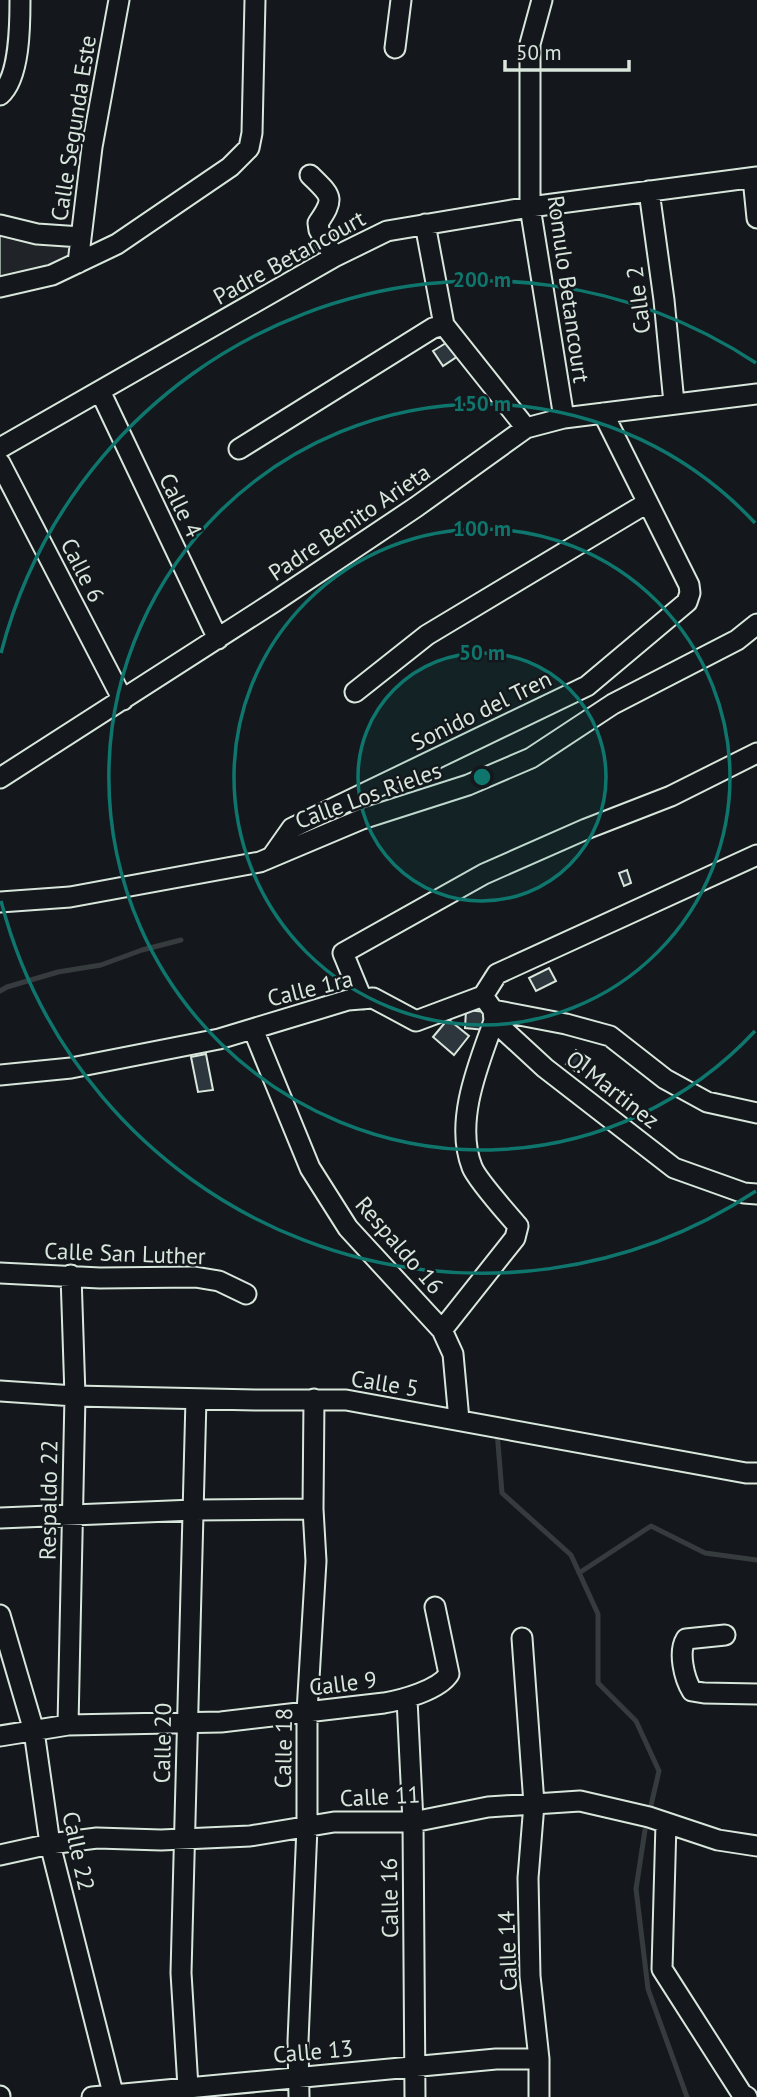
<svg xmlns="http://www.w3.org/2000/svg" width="757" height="2097" viewBox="0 0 757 2097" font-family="'PT Sans',sans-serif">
<rect width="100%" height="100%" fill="#14181c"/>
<path fill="#202428" stroke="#939e99" stroke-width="2" d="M0 229 70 245V254L67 261 0 283Z"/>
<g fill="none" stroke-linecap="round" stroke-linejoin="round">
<path stroke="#363b3e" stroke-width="5" d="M0 991 7 987 58 972 101 965 142 950 181 940
M497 1431 502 1493 571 1555 598 1614V1683L636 1721 659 1771 649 1814
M579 1573 651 1526 705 1553 757 1560
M645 1830 636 1889 648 1989 687 2097"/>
</g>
<path fill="#2c363c" stroke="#d8e6dc" stroke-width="2" d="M446 343 458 356 443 366 433 351Z
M627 870 631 883 624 886 619 873Z
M549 968 556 981 536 991 529 978Z
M466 1010 487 1012 485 1030 465 1028Z
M448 1019 469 1036 454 1055 433 1037Z
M576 1050 590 1059 579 1074 566 1064Z
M206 1054 213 1090 198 1092 191 1057Z"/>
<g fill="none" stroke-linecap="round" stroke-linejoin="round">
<g stroke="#d8e6dc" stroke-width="23">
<path id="minor" d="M542 0 530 44V207L564 418
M395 48 401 0
M0 95C20 78 20 25 20 0
M310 175C331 196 336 197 318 223L319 230 334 257
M753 178 757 218
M649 191 664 300 674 403
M425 224 444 325
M0 225 37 234 81 237
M78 263 92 147 119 0
M0 287 52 275 117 244 230 167 249 148 252 133 255 0
M100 391 218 639
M0 448 334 257 387 231 530 207 757 177
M239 449 433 328 444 325 526 428
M0 463 123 700
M355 692 427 635 647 503
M0 778 274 602 416 507 526 428 564 418 757 394
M273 855 292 828 587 686 687 602 690 593 689 585 603 413
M0 902 70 897 260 862 362 819 468 785 531 758 613 704 737 640 757 624
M362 999 343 953 484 874 586 829 671 796 757 753
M493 1010 566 1024 610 1036 665 1079 707 1102 757 1113
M494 1021 545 1068 674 1168 744 1193 757 1194
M253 1029 310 1168 348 1228 442 1330 453 1354 459 1420
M0 1075 71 1068 219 1039 348 1000 373 998 416 1021 483 996 497 974 757 855
M0 1273 100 1278 195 1277 219 1281 246 1294
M442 1330 515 1238 518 1226C507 1213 477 1180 472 1167 454 1121 479 1063 494 1021L493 1010 483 996
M0 1391 75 1396 255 1400H346L746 1473H757
M0 1518 194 1510 313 1509
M0 1615 34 1731 50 1844 114 2097
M725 1635 686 1639C678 1652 684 1678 692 1691L704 1693 757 1694
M522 1638 534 1804 528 1878 530 1976 539 2059V2097
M407 1699 413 1822 415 2097
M68 1725 75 1396 71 1275
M0 1736 68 1725 221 1722 384 1703C402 1700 439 1690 449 1674L435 1607
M666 1823 662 1969 742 2094 747 2097
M0 1855 50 1844 97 1838 161 1840 250 1836 334 1822H413L488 1807 580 1801 649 1817 718 1840 757 1846
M188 2087 181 1973 196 1399
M0 2096V2097
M92 2097 496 2059H539
M299 2097 298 2041 307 1827V1712L316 1561 313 1509 314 1399"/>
</g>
<use href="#minor" stroke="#14181c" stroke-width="19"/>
</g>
<circle cx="482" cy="777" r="124" fill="#0f766e" fill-opacity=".12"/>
<g fill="none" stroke="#0f766e" stroke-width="3.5">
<circle cx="482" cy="777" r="124"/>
<circle cx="482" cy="777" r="248"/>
<path d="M755 1031A373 373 0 1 1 755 523"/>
<path d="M756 1191A497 497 0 0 1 1 901M1 653A497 497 0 0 1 756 363"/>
</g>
<g text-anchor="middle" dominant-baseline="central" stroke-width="5" stroke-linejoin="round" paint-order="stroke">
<g font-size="23" fill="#d8e6dc" stroke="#14181c">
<text transform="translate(73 128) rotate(-81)">Calle Segunda Este</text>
<text transform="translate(289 257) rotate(-29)">Padre Betancourt</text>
<text transform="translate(569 289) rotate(82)">Romulo Betancourt</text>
<text transform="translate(638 300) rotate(-97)">Calle 2</text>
<text transform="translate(181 505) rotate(64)">Calle 4</text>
<text transform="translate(349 522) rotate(-34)">Padre Benito Arieta</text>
<text transform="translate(83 570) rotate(63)">Calle 6</text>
<text transform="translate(481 710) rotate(-26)">Sonido del Tren</text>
<text transform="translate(368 795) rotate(-20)">Calle Los Rieles</text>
<text transform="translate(310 988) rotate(-14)">Calle 1ra</text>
<text transform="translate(613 1089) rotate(38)">O. Martinez</text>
<text transform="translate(400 1245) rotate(49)">Respaldo 16</text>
<text transform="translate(125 1253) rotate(2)">Calle San Luther</text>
<text transform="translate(385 1383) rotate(9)">Calle 5</text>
<text transform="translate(48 1500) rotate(-89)">Respaldo 22</text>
<text transform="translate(343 1683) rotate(-7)">Calle 9</text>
<text transform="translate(162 1743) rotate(-89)">Calle 20</text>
<text transform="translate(283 1748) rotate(-89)">Calle 18</text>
<text transform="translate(380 1796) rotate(-3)">Calle 11</text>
<text transform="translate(79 1851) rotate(78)">Calle 22</text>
<text transform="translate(389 1898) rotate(-91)">Calle 16</text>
<text transform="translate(507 1951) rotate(-92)">Calle 14</text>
<text transform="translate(313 2051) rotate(-5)">Calle 13</text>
</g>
</g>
<circle cx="482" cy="777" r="10" fill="#0f766e" stroke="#14181c" stroke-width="3.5"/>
<g font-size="21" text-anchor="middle" font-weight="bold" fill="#0f766e" stroke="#14181c" stroke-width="5" stroke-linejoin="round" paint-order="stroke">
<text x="482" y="287">200 m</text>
<text x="482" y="411">150 m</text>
<text x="482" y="536">100 m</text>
<text x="482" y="660">50 m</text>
</g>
<path d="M505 60v10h124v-10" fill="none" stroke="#d8e6dc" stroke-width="3.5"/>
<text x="516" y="60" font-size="21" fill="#d8e6dc" stroke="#14181c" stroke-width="5" paint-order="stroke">50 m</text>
</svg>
